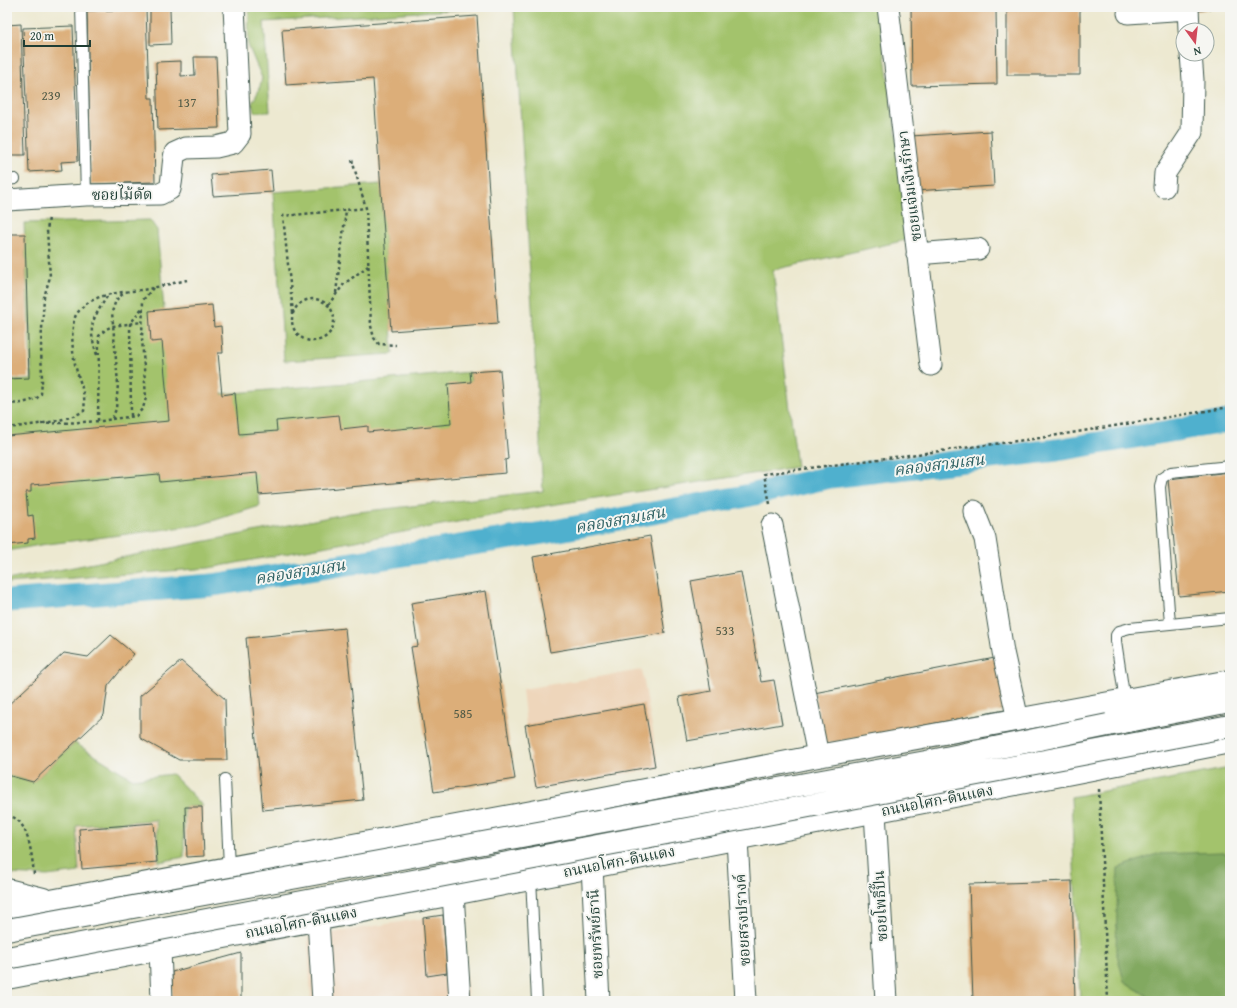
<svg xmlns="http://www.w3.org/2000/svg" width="1237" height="1008" viewBox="0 0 1237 1008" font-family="'Gentium Book Plus','Noto Serif Thai',serif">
<rect width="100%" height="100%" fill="#f6f6f2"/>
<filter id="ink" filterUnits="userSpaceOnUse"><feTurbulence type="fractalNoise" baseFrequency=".025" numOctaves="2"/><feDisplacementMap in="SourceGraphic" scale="8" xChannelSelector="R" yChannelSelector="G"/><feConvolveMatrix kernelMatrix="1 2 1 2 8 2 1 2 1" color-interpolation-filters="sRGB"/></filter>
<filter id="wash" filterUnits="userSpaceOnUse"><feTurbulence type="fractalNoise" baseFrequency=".012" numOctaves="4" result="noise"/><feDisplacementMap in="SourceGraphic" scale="16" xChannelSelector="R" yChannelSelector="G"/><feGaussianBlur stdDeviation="0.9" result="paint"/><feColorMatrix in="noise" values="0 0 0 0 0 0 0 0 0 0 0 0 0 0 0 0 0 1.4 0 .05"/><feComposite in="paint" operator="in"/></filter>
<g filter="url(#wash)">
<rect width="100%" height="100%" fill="#ede9d1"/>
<path fill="#eed6bb" d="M642 670 659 768 533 790 522 689Z
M157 820 159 862 79 872 76 826Z
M461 912 468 1001H311L308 937Z"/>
<path fill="#a3c36c" stroke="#618050" d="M255 7H497L264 22 270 112H254L252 103 259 90 262 78 248 45 249 12Z
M514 7H878L911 239 773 270 797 467 544 506 209 568 7 583V580L350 513 543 491Z
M381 184 393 354 284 361 273 192Z
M150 220 157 230 164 309 167 397 235 393 470 372 475 429 371 443 277 431 239 434 7 436V381L32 380 24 223Z
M260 459 259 495 260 506 199 525 40 545 7 551V482Z
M75 743 133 779 172 774 203 806 184 807V857L159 862 156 820 76 826 79 872 47 876 7 874V775L33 782Z
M1230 768V856L1223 852 1124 981 1155 1001H1080L1071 797Z"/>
<path fill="#82a960" stroke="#50734a" d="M1223 852 1230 856V1001H1155L1124 981 1116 951 1118 868 1157 854Z"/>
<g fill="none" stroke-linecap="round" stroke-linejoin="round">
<path stroke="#4fb0ce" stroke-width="23" d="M7 601 213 585 543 533 741 497 830 477 1057 450 1230 421"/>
</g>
<g id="blocks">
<path fill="#dcae79" d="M911 7H996L997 84 912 86Z
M1007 7H1080V75H1007Z
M1196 7H1216V8L1197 11Z
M146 9 149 98H153L155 182 91 184 87 11Z
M150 9H170L171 44 150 45Z
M477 16 498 323 391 331 373 79 286 85 282 30Z
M21 24 25 155H9V172H7V25Z
M73 26 78 161 61 162 62 170 29 172 23 28Z
M194 57H216L219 128 158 130 156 62 181 61V76L195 75Z
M991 131 994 186 914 191 911 136Z
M271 170 273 192 213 196 211 175Z
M7 234H25L29 378 7 379Z
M212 305 214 327 221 326 223 353H218L222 395 235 393 239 434 277 431 276 421 339 415 341 429 368 426V432L451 424 448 384 471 382 470 372 500 370 508 459 505 460 506 473 259 495 257 473 160 482 159 474 31 485V492H26L28 516 33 515 35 538 28 539V543L7 545V436L169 421 162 341 151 342 149 311Z
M1230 472V591L1179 596 1168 479Z
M650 536 665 633 550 652 533 557Z
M741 572 761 682 774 680 782 724 687 741 679 697 711 691 691 581Z
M486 591 515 779 434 792 411 647 418 646 411 603Z
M345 628 363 800 263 810 246 638Z
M111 635 134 654 108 686 104 715 33 782 7 775V706L64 653 88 657Z
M1000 657 1010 709 825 744 814 693Z
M181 661 225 699 227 760H179L140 738V696Z
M644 704 655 766 536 787 525 725Z
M185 807H202L204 856 187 857Z
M154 823 157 862 82 869 79 829Z
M1072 881 1075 1001H973L969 884Z
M443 915 447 973 427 976 423 918Z
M241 953V1001H172V972Z"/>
</g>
</g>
<g filter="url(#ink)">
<use href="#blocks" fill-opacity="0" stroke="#3e574c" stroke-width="1"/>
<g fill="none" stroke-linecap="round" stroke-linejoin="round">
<g stroke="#3e574c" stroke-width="12">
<path id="lane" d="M81 7 86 195
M7 180 15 179
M1170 624 1160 487 1162 478 1171 472 1230 466
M1125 701 1116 641V635L1119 631 1130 628 1230 618
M225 779 229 867
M531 878 537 1001"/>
</g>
<g stroke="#3e574c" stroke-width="23">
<path id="street" d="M888 7 931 365
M1188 7 1189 30
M1128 13 1188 9
M1164 187 1165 173 1192 132 1193 80 1191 54
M7 200 86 195 160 194 170 189C173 177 172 165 175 153L186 148 216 147 233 143 240 134 234 7
M917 254 978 249
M974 511 985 539 1003 652 1018 720
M772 525 818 756
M875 812 886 1001
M737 839 746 1001
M592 867 599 1001
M453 894 460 1001
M318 920 323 1001
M160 949 162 1001"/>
</g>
<g stroke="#3e574c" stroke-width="24">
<path id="primary" d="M1108 725 1230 701
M7 890 43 899
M7 909 532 812 818 756 1230 681
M7 978 453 894 1230 742"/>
</g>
<path stroke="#3e574c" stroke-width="2.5" stroke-dasharray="3 3" stroke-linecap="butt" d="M352 160 366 208 371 326 374 338 379 344 396 345
M336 293 346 210
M292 320a21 21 0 1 1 42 0a21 21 0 1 1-42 0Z
M328 305 344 284 368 266
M293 313 283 216 366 208
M97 355C87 324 92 321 108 295
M7 404 22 403 36 399 41 394 42 381 41 345 44 297 50 277 47 230 49 218
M131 416 130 324 142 308
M112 419 136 416 143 408 146 398 142 338 143 300 153 288
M98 421 99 336 106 329 113 326 142 322
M41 424 102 421 112 419 116 409 118 384 112 312 116 300 125 292
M7 428C30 425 65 422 84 411 87 392 76 376 74 358 72 348 71 324 76 315 91 291 124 293 148 289 161 286 174 283 187 280
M770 504 764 474 1040 438 1230 407
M1099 789 1108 1001
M7 816C29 816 32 858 34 874"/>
<use href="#lane" stroke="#fff" stroke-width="10"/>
<use href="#street" stroke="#fff" stroke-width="21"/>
<use href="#primary" stroke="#fff" stroke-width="22"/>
<g stroke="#3e574c" stroke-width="24" stroke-linecap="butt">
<path id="primary-bridge" d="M7 930 926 762 1108 725
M7 958C415 882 823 806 1230 726"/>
</g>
<use href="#primary-bridge" stroke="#fff" stroke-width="22"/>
</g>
</g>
<g text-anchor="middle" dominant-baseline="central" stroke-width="4" stroke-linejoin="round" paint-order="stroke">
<g font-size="13" fill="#4e5945">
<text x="51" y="95">239</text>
<text x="187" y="102">137</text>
<text x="725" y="630">533</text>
<text x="463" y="713">585</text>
</g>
<g font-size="15" fill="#1f3d34" stroke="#f6f6f2">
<text transform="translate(909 186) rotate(-97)">ซอยแจ่มเงินรักษา</text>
<text transform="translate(122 194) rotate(-1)">ซอยไม้ดัด</text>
<text transform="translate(937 800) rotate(-11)">ถนนอโศก-ดินแดง</text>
<text transform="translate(619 861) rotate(-11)">ถนนอโศก-ดินแดง</text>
<text transform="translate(880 906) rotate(-93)">ซอยโพธิ์ปั้น</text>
<text transform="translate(742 920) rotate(-93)">ซอยสรงปรางค์</text>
<text transform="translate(301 922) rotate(-11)">ถนนอโศก-ดินแดง</text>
<text transform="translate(595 934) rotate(-93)">ซอยทรัพย์ธานี</text>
</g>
<g font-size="16" font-style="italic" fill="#2d6062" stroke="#f6f6f2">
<text transform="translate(939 464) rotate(-7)">คลองสามเสน</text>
<text transform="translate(620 519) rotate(-10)">คลองสามเสน</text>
<text transform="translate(300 571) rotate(-9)">คลองสามเสน</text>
</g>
</g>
<rect width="1237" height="1008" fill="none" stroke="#f6f6f2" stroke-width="24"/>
<g transform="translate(1195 42) rotate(165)"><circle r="19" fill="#f6f6f2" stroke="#a0aca6"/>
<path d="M0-3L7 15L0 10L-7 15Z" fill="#d1495b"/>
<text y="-6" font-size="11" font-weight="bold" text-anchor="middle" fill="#1f3d34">N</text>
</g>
<path d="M24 40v6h66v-6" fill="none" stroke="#1f3d34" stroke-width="2"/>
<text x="30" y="40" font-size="12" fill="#1f3d34" stroke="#f6f6f2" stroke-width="3" paint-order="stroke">20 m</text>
</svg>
